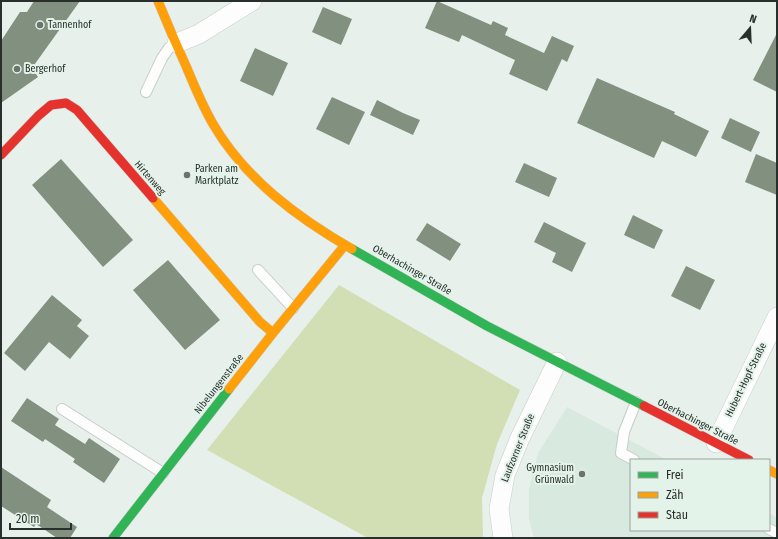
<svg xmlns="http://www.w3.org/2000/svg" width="778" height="539" viewBox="0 0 778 539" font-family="'Fira Sans Condensed',sans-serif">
<rect width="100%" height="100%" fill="#e8f0eb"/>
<path fill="#d8e9df" d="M567 407 667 460H631V530H769V513L777 518V538H534L529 519V489L538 453Z"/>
<path fill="#d2deb3" d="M339 285 520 390 497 444 482 498 483 538H368L207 450Z"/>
<path fill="#82907f" d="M34 1H80L32 68 38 77 1 103V41L20 12H27Z
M437 1 491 25 493 21 508 28 505 35 544 53 552 36 574 46 567 62 562 59 547 91 509 74 515 60 462 35 459 42 425 28Z
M323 7 352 19 341 45 312 32Z
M777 33V92L753 80Z
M255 48 288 63 273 96 240 81Z
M597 78 675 112 674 114 709 131 696 157 662 141 654 158 577 123Z
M332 97 365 112 349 145 316 129Z
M377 100 403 113 420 120 413 135 370 115Z
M730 118 760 132 751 152 721 138Z
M756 154 777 163V195L745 182Z
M61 159 133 240 103 267 32 185Z
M524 163 557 178 549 197 515 182Z
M633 215 663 230 654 249 624 235Z
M544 222 586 243 572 272 552 262 556 253 534 242Z
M427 223 461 244 450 261 416 240Z
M168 260 220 320 185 350 133 290Z
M686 266 715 280 700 310 671 296Z
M52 295 82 320 77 326 89 336 70 359 49 342 25 371 4 353Z
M27 398 59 419 55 425 85 444 89 438 120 459 104 483 73 462 75 459 45 439 43 442 11 421Z
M1 467 51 500 47 507 77 527 70 538H57L36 524 34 527 1 506Z"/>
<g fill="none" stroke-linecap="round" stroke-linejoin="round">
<g stroke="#c6ccc9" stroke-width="12">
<path id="lane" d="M146 92 162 58 169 48 177 43
M258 270 293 308
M62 409 163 473
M634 460 621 453 624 432 636 402
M769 529 777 533"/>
</g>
<g stroke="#c6ccc9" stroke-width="20">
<path id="street" d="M177 43 199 34 252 1
M716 443 777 317
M503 538 499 509 505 475 520 438 557 362"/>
</g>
<g stroke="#c6ccc9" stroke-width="10">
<path id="fast" d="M352 249 487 326 644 406
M113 538 229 389"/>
</g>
<g stroke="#c6ccc9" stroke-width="10">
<path id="slow" d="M158 1C167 23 176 44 186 66 194 85 202 105 213 124 245 179 298 218 352 249
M153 198 260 322 273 333
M229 389 273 333 345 245
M769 470 777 474"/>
</g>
<g stroke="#c6ccc9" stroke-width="10">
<path id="jam" d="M1 155 38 116 51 105 66 103 77 110 153 198
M644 406 749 460"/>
</g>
<use href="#lane" stroke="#fcfdfc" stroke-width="10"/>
<use href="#street" stroke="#fcfdfc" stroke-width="19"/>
<use href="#fast" stroke="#30b455" stroke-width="9"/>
<use href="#slow" stroke="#ff9f0a" stroke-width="9"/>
<use href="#jam" stroke="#e5322d" stroke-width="9"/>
</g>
<g fill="#6c736f" stroke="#e4f3ea" stroke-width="1.5">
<circle cx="40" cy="25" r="4"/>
<circle cx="17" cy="69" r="4"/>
<circle cx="187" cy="175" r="4"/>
<circle cx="582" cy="474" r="4"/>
</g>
<g text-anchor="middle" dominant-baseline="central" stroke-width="4" stroke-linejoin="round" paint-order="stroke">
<g font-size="10" fill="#292f2c" stroke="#e4f3ea" text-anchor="start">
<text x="48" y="25">Tannenhof</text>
<text x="25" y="69">Bergerhof</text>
<text x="195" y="169">Parken am<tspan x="195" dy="12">Marktplatz</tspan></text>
<text x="574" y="468" text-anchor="end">Gymnasium<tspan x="574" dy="12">Grünwald</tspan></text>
</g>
<g font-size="10" fill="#292f2c" stroke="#e4f3ea">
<text transform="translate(150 178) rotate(49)">Hirtenweg</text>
<text transform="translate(412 270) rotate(30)">Oberhachinger Straße</text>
<text transform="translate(746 380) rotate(-64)">Hubert-Hopf-Straße</text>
<text transform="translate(219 384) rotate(-52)">Nibelungenstraße</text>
<text transform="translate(698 422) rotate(27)">Oberhachinger Straße</text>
<text transform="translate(518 448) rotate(-68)">Laufzorner Straße</text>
</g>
</g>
<rect width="778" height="539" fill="none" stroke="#292f2c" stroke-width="4"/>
<rect x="630" y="459" width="140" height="72" fill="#e4f3ea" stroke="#99a59e"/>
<rect x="638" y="472" width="20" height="6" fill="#30b455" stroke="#99a59e"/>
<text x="666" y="479" font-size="12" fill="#292f2c">Frei</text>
<rect x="638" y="492" width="20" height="6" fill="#ff9f0a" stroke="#99a59e"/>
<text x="666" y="499" font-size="12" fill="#292f2c">Zäh</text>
<rect x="638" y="512" width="20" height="6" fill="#e5322d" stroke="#99a59e"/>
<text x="666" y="519" font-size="12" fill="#292f2c">Stau</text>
<g transform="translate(750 28) rotate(19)" stroke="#e4f3ea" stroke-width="3" paint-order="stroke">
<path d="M0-3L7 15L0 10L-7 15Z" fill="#292f2c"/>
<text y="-6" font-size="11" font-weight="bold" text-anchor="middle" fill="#292f2c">N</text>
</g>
<path d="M10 523v6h61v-6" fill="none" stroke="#292f2c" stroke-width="2"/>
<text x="16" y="523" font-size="12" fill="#292f2c" stroke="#e4f3ea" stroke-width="3" paint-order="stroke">20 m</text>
</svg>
